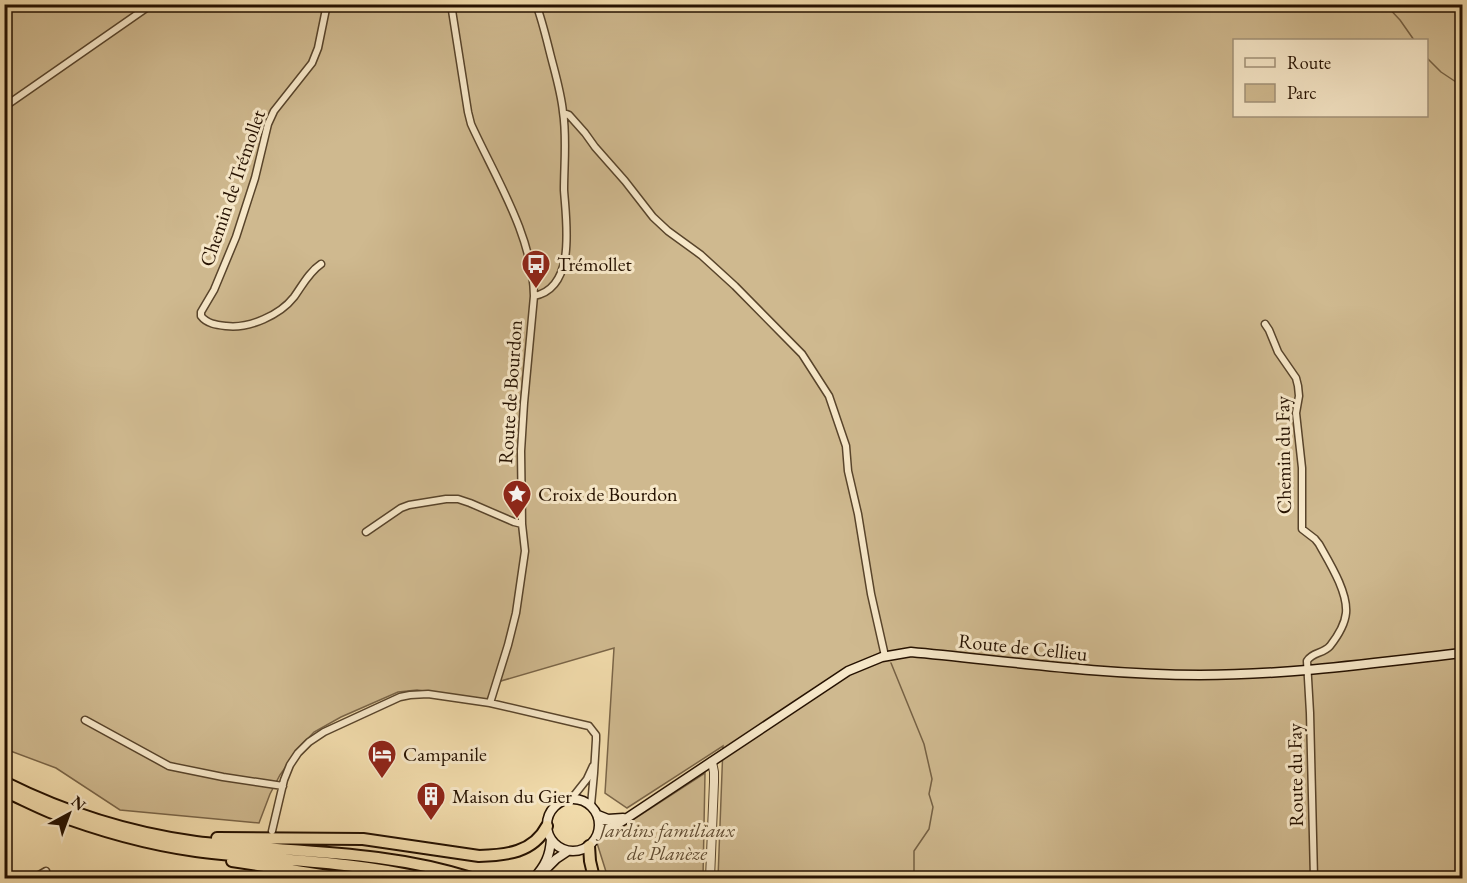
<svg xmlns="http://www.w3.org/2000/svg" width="1467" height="883" viewBox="0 0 1467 883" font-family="'EB Garamond',serif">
<rect width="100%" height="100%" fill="#f2dcac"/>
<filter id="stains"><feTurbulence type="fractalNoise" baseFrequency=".00333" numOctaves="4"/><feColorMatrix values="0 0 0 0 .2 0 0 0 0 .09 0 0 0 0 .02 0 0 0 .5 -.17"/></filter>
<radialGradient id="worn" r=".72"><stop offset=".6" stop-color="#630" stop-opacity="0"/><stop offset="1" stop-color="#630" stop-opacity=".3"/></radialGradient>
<path fill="#cfb98f" stroke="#7a6548" stroke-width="1.5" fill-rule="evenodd" d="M5 5H1462V878H718L723 746 627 808 605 793 614 648 501 681 486 700 417 690 398 692 341 717 314 732 299 748 280 775 270 794 259 823 120 810 56 768 5 749ZM1234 40H1426V116H1234Z
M705 773 703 878H608L597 843Z"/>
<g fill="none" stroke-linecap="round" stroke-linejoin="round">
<path stroke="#766144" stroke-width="1.5" d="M1385 4 1400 20 1414 40
M1426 57 1441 72 1462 86
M891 663 924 744 932 779 929 794 933 807 929 829 914 851V872L910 878"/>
<path stroke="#d3be92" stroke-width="6" stroke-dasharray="6 3" stroke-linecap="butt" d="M260 878 263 865"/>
<g stroke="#58442b" stroke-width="9">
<path id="minor" d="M451 4 468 112 471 124C495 177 533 236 534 296L524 403 521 451 522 524 525 551 516 613 508 645 490 703
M4 107 152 4
M564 113 569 115 585 133 595 147 625 181 653 217 668 231 701 255 735 286 802 354 829 396 846 446 848 471 858 514 871 594 885 656
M321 264C309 272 302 286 294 297 280 315 249 329 226 326 217 325 207 324 201 316V312L214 290 236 237 255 178 268 124 274 111 312 63 318 48 327 4
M534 296C577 288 566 221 564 190 564 165 567 137 563 112 561 92 555 73 550 53 546 37 542 20 536 4
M1265 324 1269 330 1278 352 1296 378 1298 386 1299 396 1296 413 1302 468V529L1315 539 1319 544C1329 562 1348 592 1346 613 1345 624 1337 637 1330 646 1323 654 1312 652 1307 661L1310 713 1314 878
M366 532 401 508 409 505 446 499H458L470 503 514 522 522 524
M85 720 169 766 223 777 283 786
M572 798 587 779 593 766
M272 831 284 780 290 765 298 753 309 742 324 732 400 697 410 695 428 694 490 703 589 726 596 735V740L594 773 591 805
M4 876 34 878 46 871"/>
</g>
<g stroke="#58442b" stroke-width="10">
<path id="tertiary" d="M710 878 714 782V772L712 762"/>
</g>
<g stroke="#251100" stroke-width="11">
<path id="secondary" d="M547 825a26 26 0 1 1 52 0a26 26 0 1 1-52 0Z
M598 815 608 819 623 818
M598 834 621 822 848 671 882 657 911 652C1007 661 1104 675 1200 675 1288 675 1375 663 1462 653
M547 868 556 859 568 851
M534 878C545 866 550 856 551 839"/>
</g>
<g stroke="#251100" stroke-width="14">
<path id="motorway" d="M4 782C64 812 130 833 196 842 288 853 382 849 471 878
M4 791C20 798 35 806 50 812 97 830 146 844 196 851 271 861 348 860 422 878
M217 838 363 839 479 856C506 855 533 853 547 826
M589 846 590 861 594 878
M232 861 341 878"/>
</g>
<use href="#minor" stroke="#f7e8c9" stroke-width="6"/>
<use href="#tertiary" stroke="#f7e8c9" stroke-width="8"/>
<use href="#secondary" stroke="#f7e8c9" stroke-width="8"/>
<use href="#motorway" stroke="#f2dcac" stroke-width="10"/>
</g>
<defs>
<g id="bus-pin" transform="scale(1.5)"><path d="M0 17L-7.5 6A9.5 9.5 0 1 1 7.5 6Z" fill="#8f2418" stroke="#f7e8c9"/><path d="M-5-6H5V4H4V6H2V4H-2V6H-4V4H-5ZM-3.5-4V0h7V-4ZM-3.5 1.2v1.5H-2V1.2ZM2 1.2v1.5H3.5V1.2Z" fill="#fff"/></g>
<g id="sight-pin" transform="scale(1.5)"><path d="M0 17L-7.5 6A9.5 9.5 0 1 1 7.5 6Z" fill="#8f2418" stroke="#f7e8c9"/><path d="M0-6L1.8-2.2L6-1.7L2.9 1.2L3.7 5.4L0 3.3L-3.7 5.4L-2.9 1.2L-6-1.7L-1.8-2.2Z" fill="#fff"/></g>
<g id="hotel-pin" transform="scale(1.5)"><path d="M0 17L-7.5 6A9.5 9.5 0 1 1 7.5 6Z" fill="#8f2418" stroke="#f7e8c9"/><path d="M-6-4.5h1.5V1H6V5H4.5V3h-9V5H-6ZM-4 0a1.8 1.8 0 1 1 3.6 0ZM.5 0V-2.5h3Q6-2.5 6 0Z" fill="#fff"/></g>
<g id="building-pin" transform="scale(1.5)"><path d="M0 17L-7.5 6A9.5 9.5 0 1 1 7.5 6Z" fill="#8f2418" stroke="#f7e8c9"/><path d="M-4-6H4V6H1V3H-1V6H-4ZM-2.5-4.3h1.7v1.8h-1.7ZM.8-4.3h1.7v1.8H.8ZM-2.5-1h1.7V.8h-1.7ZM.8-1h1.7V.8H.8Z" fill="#fff"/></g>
</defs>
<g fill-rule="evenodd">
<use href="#bus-pin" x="536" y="264"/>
<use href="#sight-pin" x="517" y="494"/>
<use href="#hotel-pin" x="382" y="754"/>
<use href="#building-pin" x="431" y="796"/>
</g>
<g text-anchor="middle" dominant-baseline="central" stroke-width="6" stroke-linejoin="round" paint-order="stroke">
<g font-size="20" fill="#251100" stroke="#f7e8c9">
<text transform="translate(232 188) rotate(-71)">Chemin de Trémollet</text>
<text transform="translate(510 392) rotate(-86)">Route de Bourdon</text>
<text transform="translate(1283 455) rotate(-91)">Chemin du Fay</text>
<text transform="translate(1023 647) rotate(6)">Route de Cellieu</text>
<text transform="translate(1295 775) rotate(-91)">Route du Fay</text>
</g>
<g font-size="20" fill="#251100" stroke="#f7e8c9" text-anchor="start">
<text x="557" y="264">Trémollet</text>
<text x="538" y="494">Croix de Bourdon</text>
<text x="403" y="754">Campanile</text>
<text x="452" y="796">Maison du Gier</text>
</g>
<g font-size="20" font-style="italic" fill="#604c32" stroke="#f7e8c9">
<text x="667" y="830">Jardins familiaux<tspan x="667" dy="23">de Planèze</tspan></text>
</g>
</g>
<rect width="1467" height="883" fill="none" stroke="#f2dcac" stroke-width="24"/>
<rect x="6" y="6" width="1455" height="871" fill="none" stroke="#251100" stroke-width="3"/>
<rect x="12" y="12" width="1443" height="859" fill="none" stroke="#251100" stroke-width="1.5"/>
<rect x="1233" y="39" width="195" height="78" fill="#f7e8c9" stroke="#a39279" stroke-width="1.5"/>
<rect x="1245" y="58" width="30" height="9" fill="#f7e8c9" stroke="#a39279" stroke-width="1.5"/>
<text x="1287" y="69" font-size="18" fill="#251100">Route</text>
<rect x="1245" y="84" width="30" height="18" fill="#cfb98f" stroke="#a39279" stroke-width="1.5"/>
<text x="1287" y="99" font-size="18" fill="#251100">Parc</text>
<g transform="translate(69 814) rotate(41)" stroke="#f7e8c9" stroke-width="4.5" paint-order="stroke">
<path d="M0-4.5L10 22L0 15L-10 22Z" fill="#251100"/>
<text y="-9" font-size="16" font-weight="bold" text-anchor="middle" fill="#251100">N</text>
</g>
<rect width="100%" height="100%" filter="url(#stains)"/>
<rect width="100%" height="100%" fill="url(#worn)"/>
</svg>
